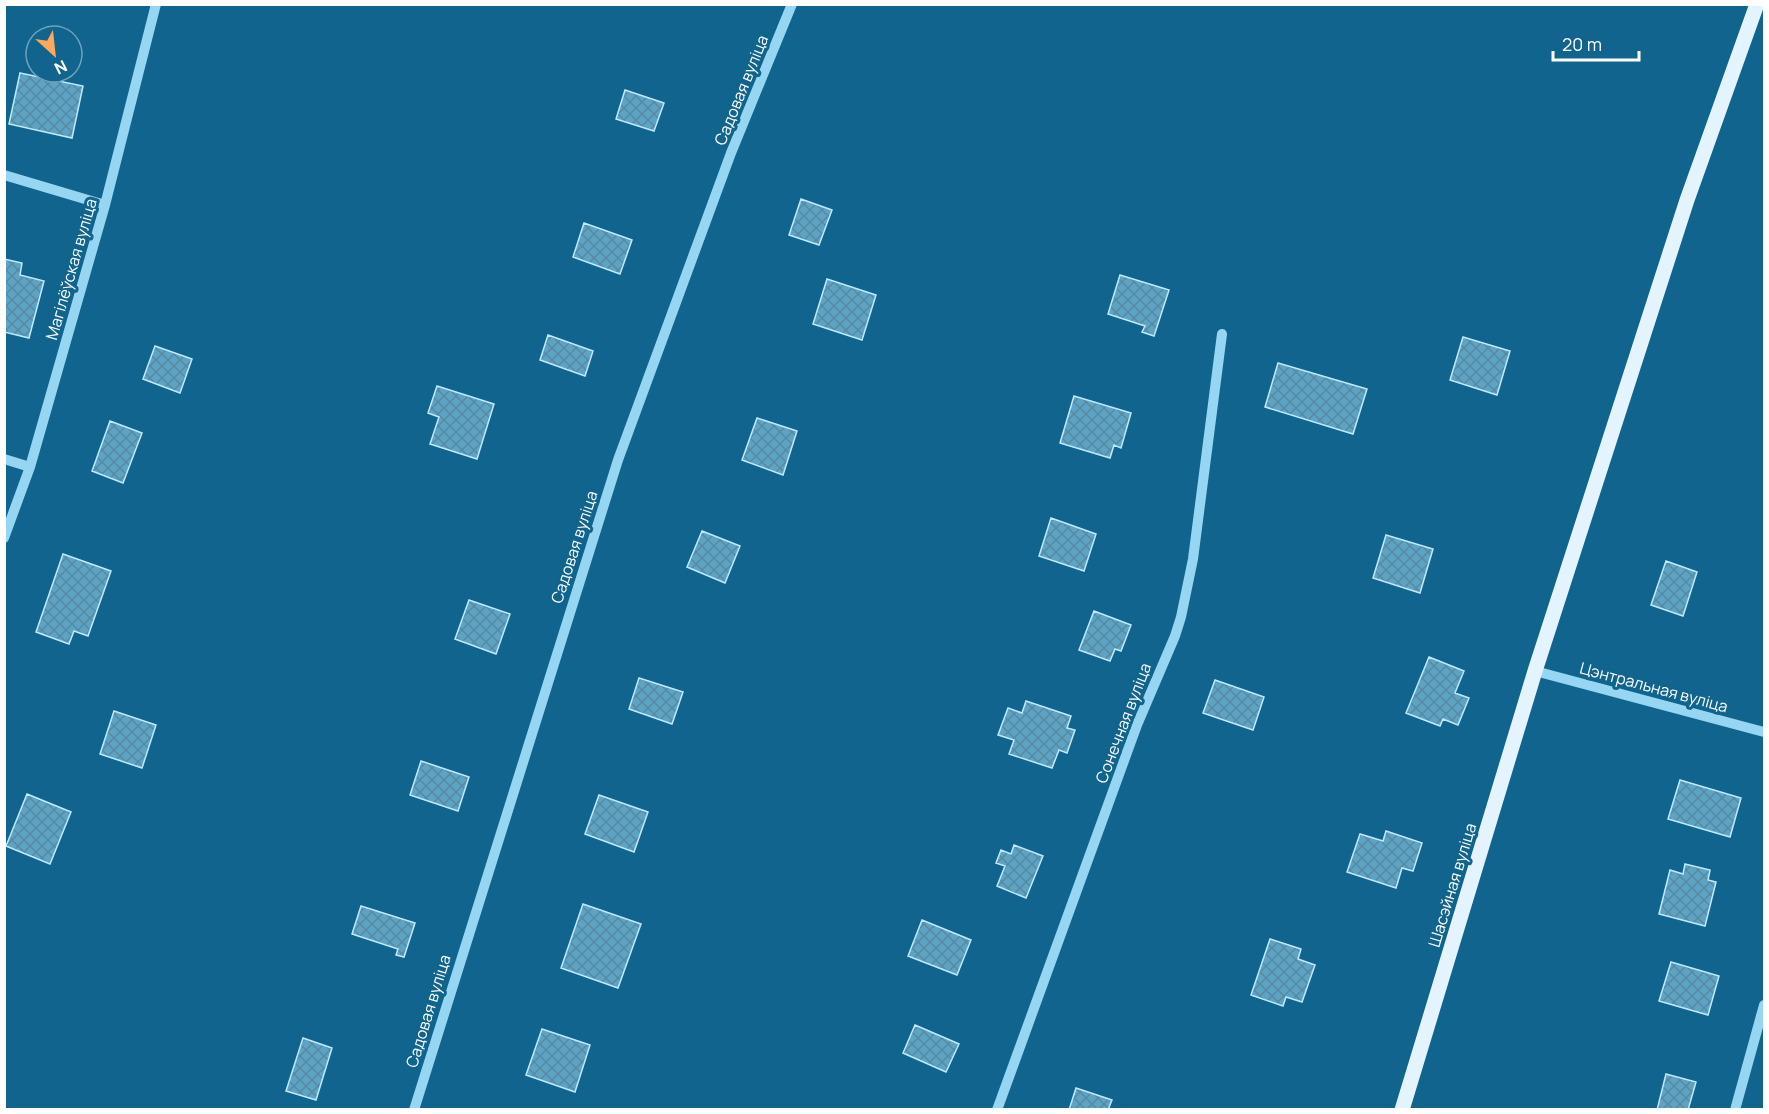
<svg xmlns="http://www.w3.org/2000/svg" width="1769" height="1114" viewBox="0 0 1769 1114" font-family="Manrope,sans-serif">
<defs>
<pattern id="building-cross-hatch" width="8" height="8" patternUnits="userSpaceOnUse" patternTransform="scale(1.5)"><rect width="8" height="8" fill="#5ca3c4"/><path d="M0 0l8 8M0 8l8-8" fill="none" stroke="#5789a0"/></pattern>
</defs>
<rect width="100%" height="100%" fill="#10648d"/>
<path fill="url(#building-cross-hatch)" stroke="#bfeafd" stroke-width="1.5" d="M20 73 83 86 72 138 9 124Z
M625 90 664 103 654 131 616 119Z
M801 199 832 210 819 245 789 235Z
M584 223 632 240 620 274 573 257Z
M4 259 22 263 20 275 44 281 29 338 4 332Z
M1120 275 1169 290 1154 336 1142 332 1145 326 1108 314Z
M827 279 876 295 862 340 813 324Z
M548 335 593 351 585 376 540 360Z
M1463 337 1510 351 1497 395 1450 380Z
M155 346 192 359 180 393 143 379Z
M1278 363 1367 389 1353 434 1265 407Z
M437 386 494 404 477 459 430 444 439 417 428 413Z
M1074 396 1131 413 1121 448 1114 445 1110 458 1060 443Z
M757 418 797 431 783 475 742 460Z
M110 421 142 433 123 483 92 471Z
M1051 518 1096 534 1084 571 1039 556Z
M702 531 740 546 725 583 687 567Z
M1386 535 1433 549 1420 593 1373 578Z
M63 554 111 571 88 636 74 631 69 644 36 632Z
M1666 561 1697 572 1683 616 1651 605Z
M469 600 510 614 496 654 455 639Z
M1094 611 1131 625 1121 651 1115 649 1110 661 1079 650Z
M1429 657 1464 671 1455 693 1469 698 1458 725 1443 719 1440 726 1406 713Z
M639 678 683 692 672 724 629 709Z
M1215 680 1264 697 1253 730 1203 713Z
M1026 701 1071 716 1067 728 1075 730 1067 753 1059 750 1052 768 1009 754 1014 740 998 735 1008 708 1022 713Z
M114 711 156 725 142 768 100 754Z
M421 761 469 777 458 811 410 795Z
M1680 780 1741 798 1730 837 1668 819Z
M27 794 71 812 50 864 6 846Z
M599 795 648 812 634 852 585 834Z
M1386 831 1422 843 1413 871 1402 868 1396 888 1347 872 1360 834 1383 841Z
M1014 845 1043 856 1026 898 997 886 1005 866 996 863 1001 850 1011 854Z
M1685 864 1710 870 1708 880 1716 882 1705 926 1659 914 1670 870 1683 874Z
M583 904 641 924 618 988 561 968Z
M361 906 415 923 404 957 396 955 398 949 352 934Z
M922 920 971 940 957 975 908 956Z
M1270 939 1301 949 1298 959 1315 965 1302 1002 1286 997 1283 1006 1251 995Z
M1671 962 1719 976 1708 1015 1659 1001Z
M915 1025 959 1044 946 1072 903 1053Z
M542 1029 590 1045 575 1092 526 1075Z
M303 1038 332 1048 316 1100 286 1091Z
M1666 1074 1696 1082 1688 1110H1657Z
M1076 1088 1112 1100 1108 1110H1069Z"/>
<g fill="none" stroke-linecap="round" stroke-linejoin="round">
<path stroke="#97d6f2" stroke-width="10" d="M4 175 105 205
M4 459 30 467
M4 538 30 467 105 205 156 4
M1535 671 1764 732
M414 1110 618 460 731 153 792 4
M997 1110 1137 725 1175 636 1181 617 1193 559 1222 334
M1735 1110 1764 1005"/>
<path stroke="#e3f4ff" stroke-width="15" d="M1402 1110 1535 671 1687 200 1757 4"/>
</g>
<g text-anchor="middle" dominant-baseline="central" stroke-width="6" stroke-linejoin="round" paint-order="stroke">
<g font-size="16" fill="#fff" stroke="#10648d">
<text transform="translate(741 90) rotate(-68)">Садовая вуліца</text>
<text transform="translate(71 269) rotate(-74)">Магілёўская вуліца</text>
<text transform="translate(574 547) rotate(-72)">Садовая вуліца</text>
<text transform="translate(1654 687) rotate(15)">Цэнтральная вуліца</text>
<text transform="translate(1123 723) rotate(-69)">Сонечная вуліца</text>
<text transform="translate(1452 885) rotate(-73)">Шасэйная вуліца</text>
<text transform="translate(428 1011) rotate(-73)">Садовая вуліца</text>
</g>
</g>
<rect width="1769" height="1114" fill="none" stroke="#ffffff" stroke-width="12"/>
<g transform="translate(54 54) rotate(153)"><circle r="28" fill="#10648d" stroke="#70a2bb" stroke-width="1.5"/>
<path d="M0-4.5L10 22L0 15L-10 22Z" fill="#ffa859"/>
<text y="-9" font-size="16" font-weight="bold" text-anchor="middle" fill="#ffffff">N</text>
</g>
<path d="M1553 51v9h86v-9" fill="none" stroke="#ffffff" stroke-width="3"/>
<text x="1562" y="51" font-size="18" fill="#ffffff" stroke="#10648d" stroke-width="4.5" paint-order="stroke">20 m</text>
</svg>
